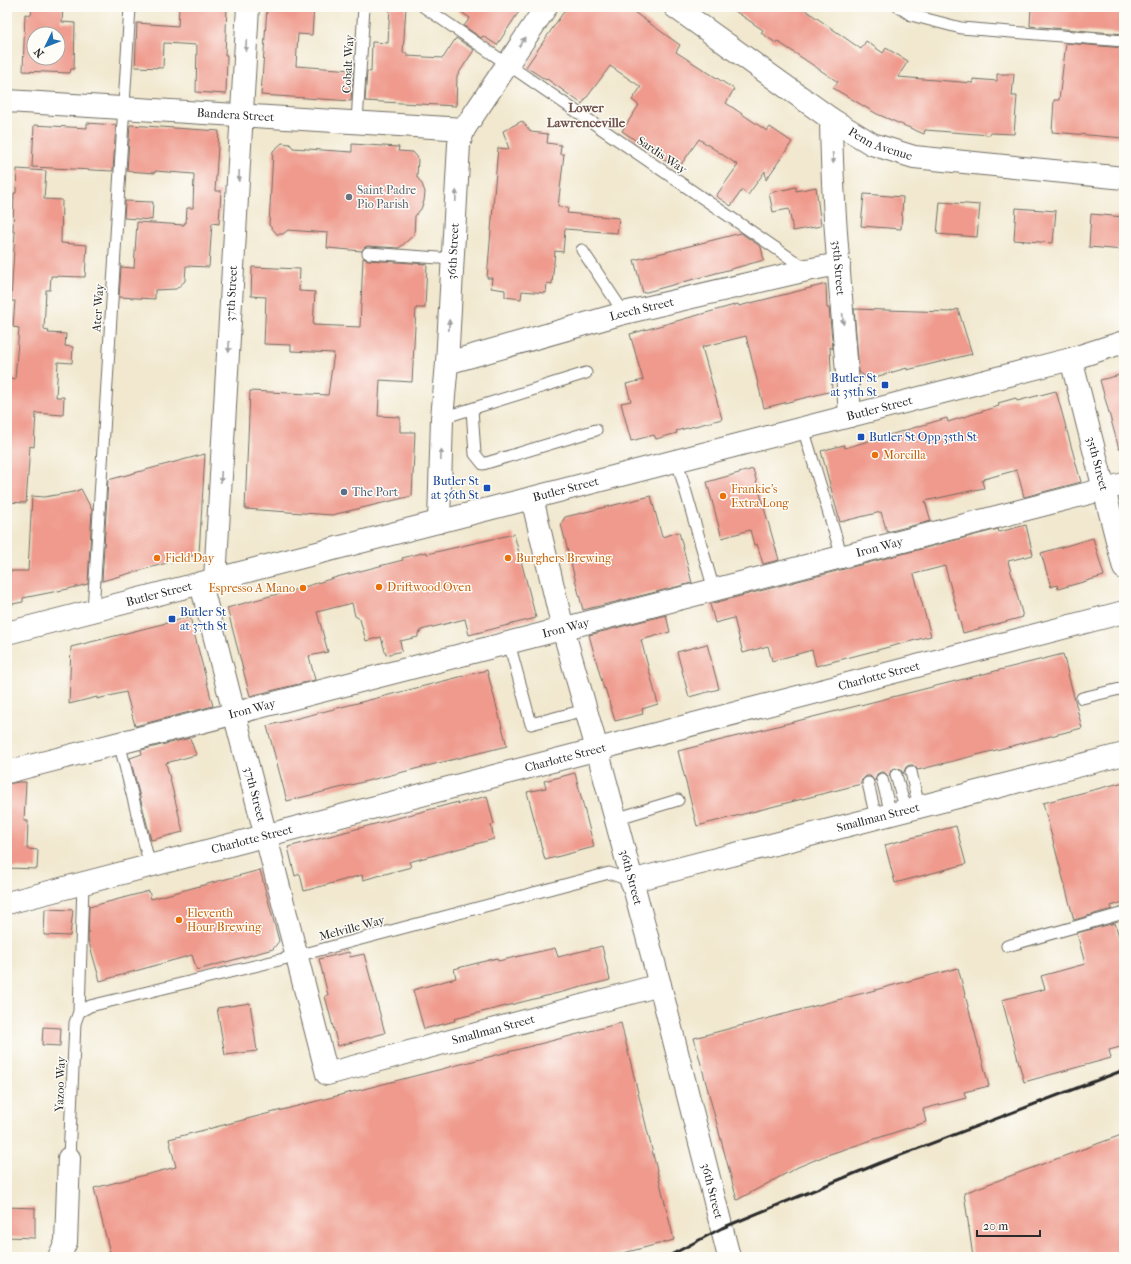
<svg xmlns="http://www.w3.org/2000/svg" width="1131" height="1264" viewBox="0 0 1131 1264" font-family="'IM FELL French Canon',serif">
<rect width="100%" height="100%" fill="#fdfcf7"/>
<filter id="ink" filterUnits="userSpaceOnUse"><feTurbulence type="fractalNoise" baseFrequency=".025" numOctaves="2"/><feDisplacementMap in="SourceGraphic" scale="8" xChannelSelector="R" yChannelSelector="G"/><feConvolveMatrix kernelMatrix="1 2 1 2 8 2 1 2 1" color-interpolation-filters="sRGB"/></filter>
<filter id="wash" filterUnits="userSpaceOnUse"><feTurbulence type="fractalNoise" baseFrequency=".012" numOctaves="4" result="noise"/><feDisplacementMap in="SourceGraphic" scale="16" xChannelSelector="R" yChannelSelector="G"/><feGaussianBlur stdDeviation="0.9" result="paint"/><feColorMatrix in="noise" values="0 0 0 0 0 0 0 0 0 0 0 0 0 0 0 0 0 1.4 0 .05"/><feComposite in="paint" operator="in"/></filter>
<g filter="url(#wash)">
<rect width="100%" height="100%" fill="#f1e8cf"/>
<g id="blocks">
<path fill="#ef9a8c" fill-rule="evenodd" d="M32 7H63L62 22 75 23 74 69H71L70 73 23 71 25 14 31 15ZM34 34H58V58H34Z
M179 7H227L225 55H227L226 94 196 92 197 45 164 43 163 68 135 67 137 23 178 26Z
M267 7H314L312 35 298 34 296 66 353 70 351 101 261 95Z
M390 7H406L403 53H407V56L443 58 456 38 474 50 457 76 456 106 365 101 367 71 371 72 372 42 388 43Z
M453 7H522L497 45 483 36 481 38 464 26 470 18Z
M567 7H627L680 45 676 52 734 89 726 103 767 131 770 127 792 142 766 180 765 171 748 195 742 190 731 206 716 196 738 165 699 139 678 169 622 131 639 105 632 100 641 87 610 66 582 104 547 79 546 80 526 67Z
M729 7H801L861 49 866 41 883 53 886 48 908 61 898 77 973 83V79L997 81V74H1014L1012 96H1017L1014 134 990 133V135L925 130 924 134 877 114 833 88 838 82 777 41 776 43 761 33 763 30Z
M1031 7H1124V34L1030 26Z
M1066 43 1124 48V138L1052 132 1054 100H1059Z
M522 121 531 132 548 134 547 143 561 145 560 154H564L558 207 568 208 567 213 619 218 617 233 565 229 563 252 555 251 552 284 547 283 546 293 522 291 521 299 505 297V290L491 288 492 278H487L498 148 509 149 503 131Z
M87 123 116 125 113 171 32 167 34 125 87 128Z
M130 125 219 131 215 191H221L219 224 212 223 209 267 186 266 185 281 176 289 155 290V299L119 297 121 267 134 268 137 222 184 225V223H186L187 208H193L194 174 155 171V173L127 171Z
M282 143 290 144 293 148 352 152V144L399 147 398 151 413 152 418 158 417 177 422 184 425 192 424 201 421 209 415 216 414 235 399 248 368 246 365 247 362 251 327 248 328 233 288 230 283 234H277L269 225 273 151Z
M17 169 46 171 44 199 62 200 61 243 87 245 85 277 51 276 50 290H46L44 330 49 331 48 333 66 334 65 346 73 347 72 363 58 362 56 397H64L63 415 36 413 34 447 30 446 26 503 7 502V378L15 379 19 328 13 327 15 301H11L15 232H13L14 193H16Z
M796 187V191L816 187 821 226 793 231 789 209 773 212 769 193Z
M864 194 903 197 901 229 861 226Z
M125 201 153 202 152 220 124 218Z
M940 202 980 205 977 237 937 234Z
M1016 208 1056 211 1053 243 1014 240Z
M1091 214 1124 217V250L1089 247Z
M741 233 761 247 764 260 643 293 634 260Z
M363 258 368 260 427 264 425 308H416L412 382 380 380 378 416 400 417V432H415L412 496 332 515 245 509 250 391 328 395 334 353 291 351V345L264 344 266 297 251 296 252 267 300 269 299 291 315 292 313 325 360 327Z
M826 284 827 308H829L833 349 830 347 832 391 764 408 746 336 702 347 722 419 676 431 677 433 656 439 654 435 631 441 621 403 631 401 626 384 643 380 630 334 738 304 739 306Z
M854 309 949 312 958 309 972 354 907 370V368L868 379 859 372Z
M1124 374V449H1119L1100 380Z
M1056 391 1081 482 1024 497 1017 470 984 479V480L982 481 984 488 925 501 931 521 887 532 881 512 840 522 821 451 844 445 845 448 947 418 948 422 999 406 998 403 1016 398 1017 401Z
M205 454 199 554 102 581 108 480Z
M753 469 779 560 763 564 757 544 754 545 750 530 722 538 707 482Z
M81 489 92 510 88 584 68 589 23 598V602L7 605V571H28L32 496 44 497 74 492Z
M651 496 662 537 679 532 692 583 583 610 561 524 565 517Z
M1026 525 1033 555 1008 561 1023 617 963 633 945 566 914 574 931 636 816 666 812 650 772 661 768 646 743 653 734 618 715 623 710 604 998 529 999 532Z
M514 534 536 618 469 635 465 619 421 630V632L418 633V637L400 641 402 651 386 655 381 637 366 641 360 619 355 616 352 603 317 612 328 652 309 656 315 680 250 696 227 608 270 596 291 591 337 577 403 560 402 558 426 552 427 554Z
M1093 538 1104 576 1058 589 1057 585 1051 587 1041 553Z
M666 615 670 632 641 640 658 704 642 709 643 714 615 721 605 688 604 689 589 635Z
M190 617 213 706 135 726 126 692 97 699V697L69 704 71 647Z
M707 644 719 689 689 697 677 652Z
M1063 654 1082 728 918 770 913 765H909L906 767 903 774 901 770 895 768 891 770 889 777 884 772H881L877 774 875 781 870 776H866L861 781V784L697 826 678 751Z
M487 670 507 746 287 801 267 726Z
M190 738 196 755 166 763 183 832 151 840 130 758 142 754 141 750Z
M575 773 594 847 545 860 527 792 546 788 544 781Z
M19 782H26L24 821H28L27 849 38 850 37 869 7 868V784Z
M1124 782V902L1111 906 1112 909 1074 920 1043 803Z
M487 796 494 824 491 825 494 839 409 862 411 867 363 880 362 875 304 891 300 874 295 876 288 847 458 802V804Z
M956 826 966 864 895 883 885 845Z
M260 870 279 941 273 949 197 970 192 955 100 981 88 939 89 907 149 891 151 899Z
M45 909 73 910 70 936 44 935Z
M1115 923 1124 954V1046L1109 1050 1111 1058 1024 1082 1002 1000 1045 989 1041 976 1085 964 1077 933Z
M602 946 610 980 454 1019 455 1021 424 1029 413 990 456 978 454 969 497 958 498 961 555 948 558 957Z
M349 952 350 957 364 954 385 1033 338 1046 325 996 328 995 319 959Z
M958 968 989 1086 964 1092 966 1098 923 1109 926 1122 827 1155 798 1167 737 1200 694 1038Z
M250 1003 257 1051 225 1055 217 1008Z
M621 1023 674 1240 608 1257H111L94 1188 176 1167 169 1139Z
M43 1027 61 1028 60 1046 42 1045Z
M1124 1134V1257H973L964 1193Z
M7 1207 35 1208V1238L7 1237Z"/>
</g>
</g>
<g filter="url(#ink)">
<use href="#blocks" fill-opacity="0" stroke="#706d64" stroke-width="1"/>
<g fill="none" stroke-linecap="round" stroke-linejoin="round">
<g stroke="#706d64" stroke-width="13">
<path id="lane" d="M424 7 806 269
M899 7 911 15 961 28 1124 41
M357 122 364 7
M582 250 624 313
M368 253 453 259
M472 409 475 454 483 464 596 430
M442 418 586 373
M803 428 842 557
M677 461 714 590
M93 611 130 7
M509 643 531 724 585 710
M1082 698 1124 688
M119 742 150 866
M911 772 919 807
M896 775 906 811
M882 779 891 814
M868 783 876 818
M615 819 678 800
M1007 946 1124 913
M79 1012 90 1006 312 952 609 873 631 881
M69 1158 75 1023 79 1012 83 884"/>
</g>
<g stroke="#706d64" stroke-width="24">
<g id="street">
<path id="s1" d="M7 101 464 129"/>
<path id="s2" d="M831 119C832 218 844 318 850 416"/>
<path id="s3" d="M1071 359 1124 568"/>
<path id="s4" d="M447 363 624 313 807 270 839 264"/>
<path id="s5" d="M532 498 563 629 597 749 660 985 729 1257"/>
<path id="s6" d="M439 522 442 418 447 363 459 144 464 129 546 7"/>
<path id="s7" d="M215 580 248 7"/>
<path id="s8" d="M201 584 327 1074 660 985"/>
<path id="s9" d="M7 772 1124 484"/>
<path id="s10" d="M7 903 1124 612"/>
<path d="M59 1257 66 1242 69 1158"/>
</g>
</g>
<g stroke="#706d64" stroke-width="24">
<g id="secondary">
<path id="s11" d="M675 7 831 119 872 144 914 157 1124 178"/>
<path id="s12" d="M7 633 1071 359 1124 342"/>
<path id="s13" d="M631 881 1124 754"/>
</g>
</g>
<use href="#lane" stroke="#fff" stroke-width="11"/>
<use href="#street" stroke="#fff" stroke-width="22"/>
<use href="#secondary" stroke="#fff" stroke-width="22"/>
<path stroke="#2b2b2b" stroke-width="3" d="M667 1257 722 1228 880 1163 1124 1070"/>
</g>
<defs><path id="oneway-solid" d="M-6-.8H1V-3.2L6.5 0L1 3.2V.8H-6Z"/></defs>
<g fill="#a0a0a0">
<use href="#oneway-solid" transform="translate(522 42) rotate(-56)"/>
<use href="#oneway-solid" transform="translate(246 46) rotate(93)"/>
<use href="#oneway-solid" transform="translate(833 158) rotate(86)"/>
<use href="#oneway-solid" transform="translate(239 176) rotate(93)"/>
<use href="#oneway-solid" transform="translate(456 196) rotate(-87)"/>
<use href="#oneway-solid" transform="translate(843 319) rotate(86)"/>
<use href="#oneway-solid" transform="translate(449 325) rotate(-87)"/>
<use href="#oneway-solid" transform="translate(229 347) rotate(93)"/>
<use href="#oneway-solid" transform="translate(441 455) rotate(-88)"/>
<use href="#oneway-solid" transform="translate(221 477) rotate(93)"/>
</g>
</g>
<circle fill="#6b7280" stroke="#fdfcf7" stroke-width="1.5" cx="349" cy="197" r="4"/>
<g fill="#1a4fb4" stroke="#fdfcf7" stroke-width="1.5">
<rect x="881" y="381" width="8" height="8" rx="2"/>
<rect x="857" y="433" width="8" height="8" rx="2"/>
<rect x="483" y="484" width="8" height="8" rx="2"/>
<rect x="168" y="615" width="8" height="8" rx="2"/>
</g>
<g fill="#e8710a" stroke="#fdfcf7" stroke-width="1.5">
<circle cx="875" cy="455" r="4"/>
<circle cx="723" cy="496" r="4"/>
<circle cx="157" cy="558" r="4"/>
<circle cx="508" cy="558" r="4"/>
<circle cx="379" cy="587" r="4"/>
<circle cx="303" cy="588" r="4"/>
<circle cx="179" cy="920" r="4"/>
</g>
<circle fill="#5c6f8a" stroke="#fdfcf7" stroke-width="1.5" cx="344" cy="492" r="4"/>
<g text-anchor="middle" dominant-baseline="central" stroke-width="3" stroke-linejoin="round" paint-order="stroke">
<g font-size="12" fill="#2b2b2b" stroke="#fdfcf7">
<text transform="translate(348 64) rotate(-87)">Cobalt Way</text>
<text stroke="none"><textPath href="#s1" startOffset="229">Bandera Street</textPath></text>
<text stroke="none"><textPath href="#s11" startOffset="248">Penn Avenue</textPath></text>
<text transform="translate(662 155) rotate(34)">Sardis Way</text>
<text stroke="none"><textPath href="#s6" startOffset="271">36th Street</textPath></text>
<text stroke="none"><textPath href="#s2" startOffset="149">35th Street</textPath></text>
<text stroke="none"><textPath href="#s7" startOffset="287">37th Street</textPath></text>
<text transform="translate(98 308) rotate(-86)">Ater Way</text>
<text stroke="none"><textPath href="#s4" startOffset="202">Leech Street</textPath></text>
<text stroke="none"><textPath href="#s12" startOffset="901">Butler Street</textPath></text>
<text stroke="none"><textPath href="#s3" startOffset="108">35th Street</textPath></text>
<text stroke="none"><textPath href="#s12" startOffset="577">Butler Street</textPath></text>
<text stroke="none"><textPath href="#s9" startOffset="901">Iron Way</textPath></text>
<text stroke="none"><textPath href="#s12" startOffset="157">Butler Street</textPath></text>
<text stroke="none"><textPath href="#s9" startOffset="577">Iron Way</textPath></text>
<text stroke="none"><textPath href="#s10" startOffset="901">Charlotte Street</textPath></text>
<text stroke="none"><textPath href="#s9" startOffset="253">Iron Way</textPath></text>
<text stroke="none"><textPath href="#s10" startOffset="577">Charlotte Street</textPath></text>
<text stroke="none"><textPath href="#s8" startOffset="217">37th Street</textPath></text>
<text stroke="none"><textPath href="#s13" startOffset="255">Smallman Street</textPath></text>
<text stroke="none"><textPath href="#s10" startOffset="253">Charlotte Street</textPath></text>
<text stroke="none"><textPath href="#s5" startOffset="392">36th Street</textPath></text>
<text transform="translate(352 928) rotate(-15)">Melville Way</text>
<text stroke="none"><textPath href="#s8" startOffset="678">Smallman Street</textPath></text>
<text transform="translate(60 1084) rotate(-88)">Yazoo Way</text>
<text stroke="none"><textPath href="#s5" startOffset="716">36th Street</textPath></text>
</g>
<g font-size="12" fill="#5b616d" stroke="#fdfcf7" text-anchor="start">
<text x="357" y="190">Saint Padre<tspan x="357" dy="14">Pio Parish</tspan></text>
</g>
<g font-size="12" fill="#164399" stroke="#fdfcf7" text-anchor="end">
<text x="877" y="378">Butler St<tspan x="877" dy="14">at 35th St</tspan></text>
<text x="869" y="437" text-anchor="start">Butler St Opp 35th St</text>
<text x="479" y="481">Butler St<tspan x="479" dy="14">at 36th St</tspan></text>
<text x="180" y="612" text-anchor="start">Butler St<tspan x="180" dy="14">at 37th St</tspan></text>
</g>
<g font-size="12" fill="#c56008" stroke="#fdfcf7" text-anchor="start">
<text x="883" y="455">Morcilla</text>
<text x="731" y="489">Frankie's<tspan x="731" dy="14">Extra Long</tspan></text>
<text x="165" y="558">Field Day</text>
<text x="516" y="558">Burghers Brewing</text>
<text x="387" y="587">Driftwood Oven</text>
<text x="295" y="588" text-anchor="end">Espresso A Mano</text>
<text x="187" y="913">Eleventh<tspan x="187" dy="14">Hour Brewing</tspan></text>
</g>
<g font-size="12" fill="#4e5e75" stroke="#fdfcf7" text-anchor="start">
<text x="352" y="492">The Port</text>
</g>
<g font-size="13" font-weight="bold" fill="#70524d" stroke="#fdfcf7">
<text x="586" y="107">Lower<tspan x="586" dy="15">Lawrenceville</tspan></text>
</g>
</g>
<rect width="1131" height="1264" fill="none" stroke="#fdfcf7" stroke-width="24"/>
<g transform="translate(46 46) rotate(227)"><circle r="19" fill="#fdfcf7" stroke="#a9a8a5"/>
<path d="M0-3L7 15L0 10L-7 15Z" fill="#1f6fb2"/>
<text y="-6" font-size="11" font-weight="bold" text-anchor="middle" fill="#2b2b2b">N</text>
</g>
<path d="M977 1230v6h63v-6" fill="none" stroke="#2b2b2b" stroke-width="2"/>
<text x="983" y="1230" font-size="12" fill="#2b2b2b" stroke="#fdfcf7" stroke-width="3" paint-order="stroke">20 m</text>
</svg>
